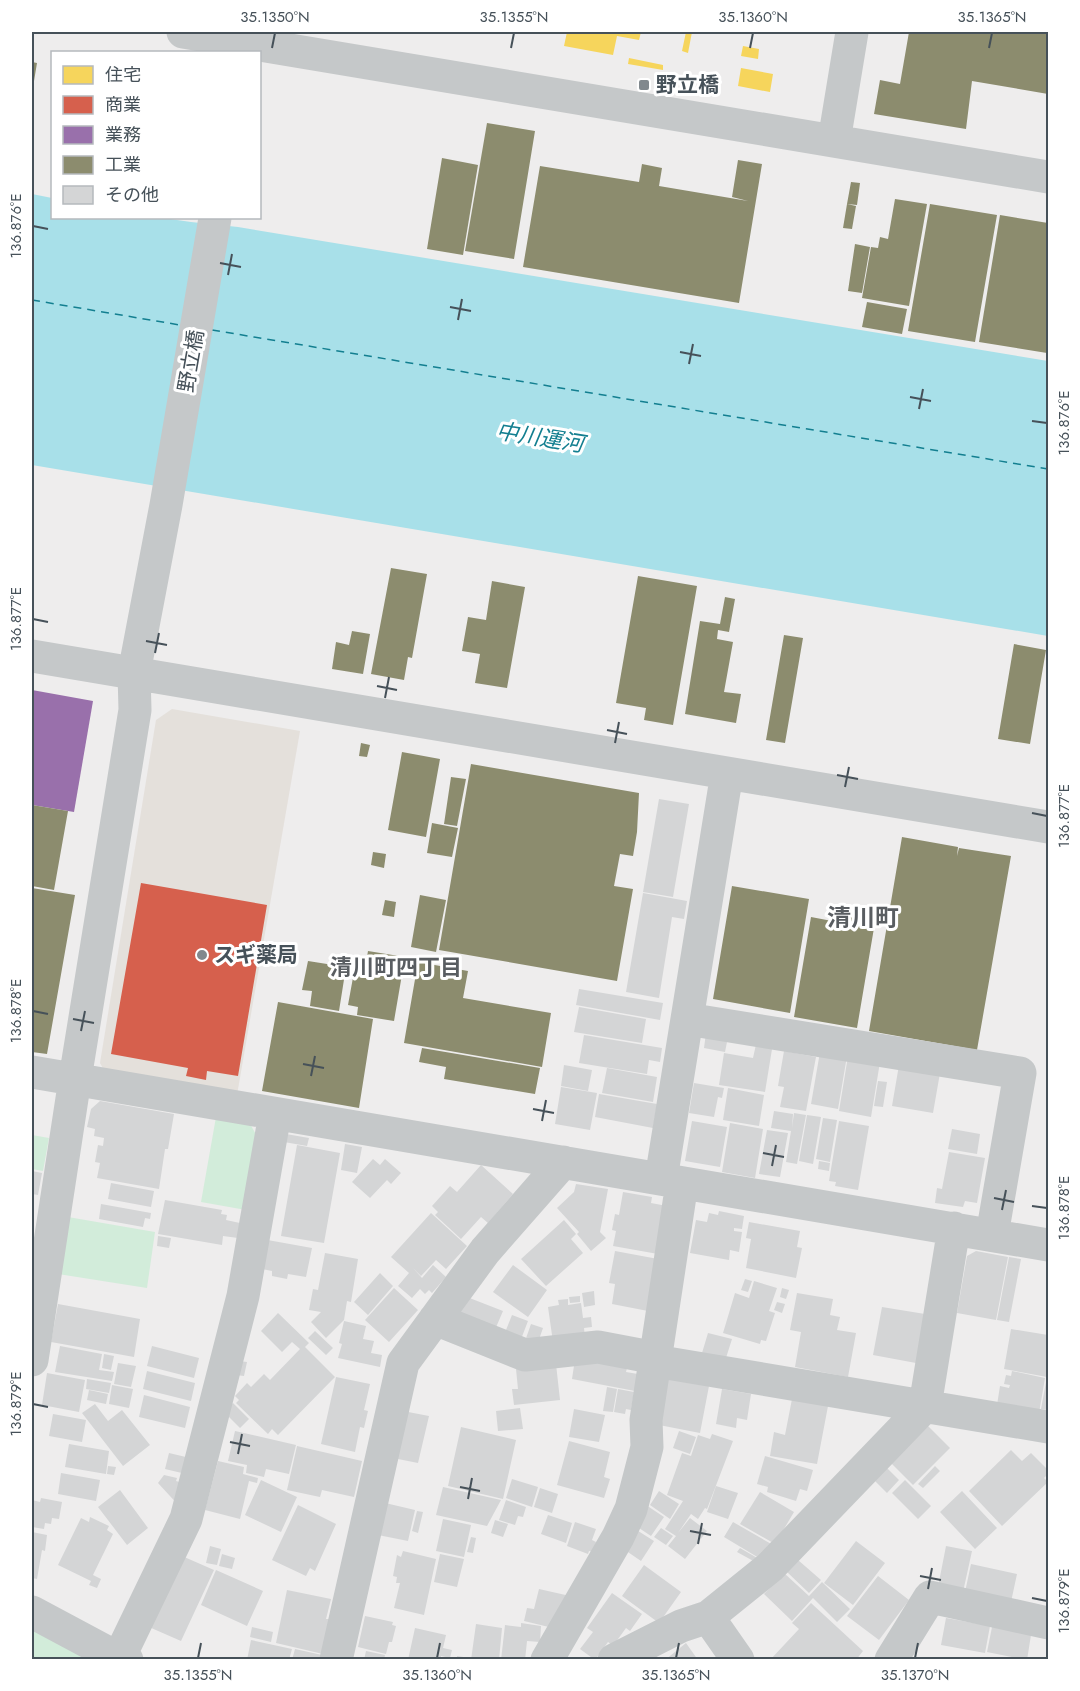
<svg xmlns="http://www.w3.org/2000/svg" width="1080" height="1691" viewBox="0 0 1080 1691" font-family="Jost,'Noto Sans JP',sans-serif">
<rect width="100%" height="100%" fill="#eeeded"/>
<path fill="#e4e0db" d="M172 709 300 731 237 1095 105 1072 100 1063 156 720Z"/>
<path fill="#d2ecda" d="M216 1117 249 1122 259 1140 246 1210 201 1202Z
M32 1135 49 1138 43 1171 32 1169Z
M68 1217 155 1232 147 1288 58 1274Z
M32 1624 96 1659H32Z"/>
<path fill="#a8e0e9" d="M32 194 52 198V218H163L191 222 238 227 1048 361V636L32 465Z"/>
<path fill="#f6d55c" d="M567 32H641L639 40 617 36 613 55 564 46Z
M686 32H692L688 53 682 51Z
M743 46 759 49 758 59 741 56Z
M629 58 663 65V70L628 64Z
M741 68 773 74 770 92 738 86Z"/>
<path fill="#d6604d" d="M141 883 267 905 238 1076 207 1071 206 1080 186 1076 188 1068 111 1054Z"/>
<path fill="#9970ab" d="M32 690 93 701 74 812 32 805Z"/>
<path fill="#8c8c6e" d="M909 32H1048V94L972 81 966 129 874 114 880 80 900 84Z
M32 62 37 63 33 87H32Z
M487 123 535 131 514 259 465 251Z
M442 158 478 165 463 255 427 249Z
M738 160 762 164 739 303 523 267 540 166 639 182 642 164 662 168 659 186 748 201 732 197Z
M851 182 860 183 857 205 847 204Z
M895 199 927 204 909 306 862 298 871 247 878 248 880 237 888 239Z
M847 204 856 206 852 229 843 228Z
M930 204 997 215 975 342 908 331Z
M1000 215 1048 223 1047 353 979 342Z
M855 244 870 247 862 293 848 291Z
M867 302 907 309 902 334 862 327Z
M391 568 427 574 412 658 408 657 404 680 371 674Z
M638 576 697 586 673 725 644 720 646 708 616 703Z
M492 581 525 587 507 688 475 683 480 654 462 651 468 617 486 620Z
M725 597 735 599 729 632 718 630 717 639 733 642 724 692 741 694 736 723 685 714 700 621 720 624Z
M352 631 370 634 363 674 332 669 336 642 349 645Z
M784 635 803 638 785 743 766 740Z
M1014 644 1046 650 1030 744 998 739Z
M361 743 370 745 367 757 359 756Z
M402 752 440 759 426 837 388 830Z
M471 764 639 793 637 832 633 856 620 854 614 886 633 889 617 981 439 950Z
M451 777 466 779 457 826 444 824Z
M32 805 68 811 54 890 32 886Z
M432 823 458 828 452 857 427 853Z
M902 837 958 847 957 856 959 848 1011 856 977 1050 869 1031Z
M373 852 386 854 384 868 371 865Z
M732 886 809 899 790 1013 713 999Z
M32 888 75 895 47 1054 32 1052Z
M420 895 446 900 436 952 411 947Z
M385 900 396 902 394 917 382 915Z
M835 908 855 912 853 924 874 928 857 1028 794 1017 811 917 832 921Z
M368 951 405 957 394 1021 357 1015 358 1007 348 1005 354 972 364 974Z
M308 961 346 967 339 1011 310 1006 312 991 302 990Z
M418 962 468 971 463 998 551 1013 542 1067 404 1043Z
M278 1002 373 1019 359 1108 262 1091Z
M422 1048 540 1068 535 1094 444 1079 446 1067 419 1062Z"/>
<g fill="none" stroke-linecap="round" stroke-linejoin="round">
<path stroke="#137f90" stroke-width="1.5" stroke-dasharray="8 6" stroke-linecap="butt" d="M32 300 180 325
M212 330 1048 469"/>
</g>
<path fill="#d4d5d6" d="M659 799 689 804 673 897 643 892Z
M643 893 687 901 684 919 672 917 659 998 626 992Z
M579 989 663 1003 660 1020 576 1005Z
M579 1007 646 1019 642 1043 574 1032Z
M706 1033 728 1037 725 1052 704 1048Z
M584 1035 662 1048 660 1062 649 1060 647 1074 579 1063Z
M757 1040 773 1043 765 1092 719 1085 724 1053 753 1058Z
M784 1051 816 1057 806 1111 780 1107 784 1087 778 1086Z
M820 1052 847 1056 838 1109 811 1104Z
M848 1056 880 1062 871 1117 839 1111Z
M564 1065 592 1070 588 1091 561 1086Z
M899 1065 940 1073 933 1113 892 1106Z
M607 1068 657 1077 653 1102 602 1093Z
M878 1081 887 1082 883 1107 874 1106Z
M694 1083 724 1088 722 1098 718 1097 714 1117 689 1113Z
M561 1087 597 1093 590 1130 555 1124Z
M728 1088 764 1095 759 1126 723 1120Z
M599 1094 657 1104 653 1128 595 1117Z
M100 1101 174 1114 168 1149H165L159 1189 97 1178 100 1163 95 1162 98 1145 103 1146 104 1138 94 1136 95 1129 87 1127 91 1109Z
M774 1111 793 1114 792 1128 794 1113 806 1115 797 1164 786 1162 791 1131 771 1128Z
M807 1115 821 1117 813 1164 799 1161Z
M823 1118 837 1120 830 1162 816 1159Z
M692 1121 727 1127 720 1167 685 1161Z
M839 1121 869 1126 858 1190 835 1186 836 1182 829 1181Z
M730 1123 763 1129 755 1178 722 1172Z
M952 1129 980 1134 977 1154 948 1149Z
M767 1130 788 1133 780 1177 759 1174Z
M286 1134 309 1138 307 1146 284 1142Z
M345 1144 362 1147 357 1173 341 1170Z
M297 1145 340 1153 324 1243 281 1236Z
M949 1152 985 1158 977 1203 965 1201 963 1207 935 1203 937 1188 942 1189Z
M373 1159 380 1165 385 1159 401 1173 391 1184 387 1180 370 1198 352 1182Z
M819 1161 830 1163 829 1171 818 1169Z
M481 1165 513 1194 488 1223 481 1217 461 1239 435 1215 438 1212 432 1206 450 1186 457 1192Z
M32 1171 42 1173 38 1195 32 1194Z
M111 1183 154 1191 151 1207 108 1199Z
M576 1184 608 1189 600 1232 606 1238 591 1251 577 1234 579 1232 557 1208 574 1192Z
M623 1192 652 1197 651 1203 667 1206 658 1254 613 1246 616 1231 612 1230 615 1214 619 1215Z
M165 1200 222 1210 221 1214 227 1215 226 1220 240 1223 238 1238 223 1236 222 1245 158 1234Z
M101 1204 151 1213 150 1219 145 1218 143 1227 99 1219Z
M719 1211 744 1216 742 1229 734 1228V1231L742 1232 739 1252 730 1250 729 1260 690 1253 696 1220 707 1222 709 1213 718 1215Z
M431 1213 467 1246 446 1269 436 1260 421 1276 413 1268 422 1278 433 1265 446 1277 432 1293 429 1290 425 1294 420 1289 412 1298 398 1286 409 1273 391 1257Z
M564 1220 576 1234 571 1239 583 1253 546 1286 521 1259Z
M749 1222 800 1231 797 1247 802 1248 796 1278 746 1268 751 1239 746 1238Z
M158 1236 171 1238 169 1248 157 1246Z
M262 1239 312 1248 306 1277 288 1274 287 1279 272 1276V1271L257 1268Z
M615 1251 658 1259 648 1311 612 1304 615 1284 609 1283Z
M976 1251 1008 1257 996 1320 957 1313 967 1256Z
M325 1253 358 1259 351 1302 347 1301 344 1320 326 1338 311 1322 321 1312 309 1310 313 1289 318 1290Z
M1009 1257 1021 1259 1009 1322 997 1320Z
M513 1265 547 1290 528 1317 493 1292Z
M380 1273 393 1286 368 1315 354 1302Z
M745 1279 752 1281 748 1292 741 1290Z
M754 1281 777 1288 769 1311 775 1313 766 1341 761 1340 760 1344 723 1333 735 1293 749 1298Z
M394 1288 418 1310 389 1342 365 1320Z
M782 1288 789 1290 786 1299 780 1297Z
M594 1291 595 1305 584 1307 582 1293Z
M797 1293 833 1299 830 1315 840 1317 837 1330 856 1333 848 1377 795 1367 801 1332 790 1330Z
M580 1296V1302L570 1303 569 1297Z
M467 1297 503 1311 494 1332 455 1317Z
M568 1299V1305L581 1303 583 1318 591 1317 592 1327 584 1328 585 1338 553 1342 548 1307 559 1305 558 1300Z
M777 1302 785 1304 782 1313 774 1310Z
M58 1304 140 1319 134 1357 51 1342Z
M882 1307 925 1314 916 1363 873 1355Z
M278 1313 309 1343 305 1347 335 1377 278 1435 272 1429 268 1434 236 1403 239 1400 235 1396 247 1383 251 1387 264 1374 270 1380 300 1349 292 1342 282 1352 261 1331Z
M512 1315 528 1321 518 1347 502 1340Z
M344 1321 366 1326 363 1339 374 1341 371 1353 382 1355 380 1367 338 1358 342 1344 339 1343Z
M531 1324 543 1328 536 1348 524 1344Z
M1011 1329 1048 1335V1410L1041 1409 1047 1377 1004 1369Z
M315 1331 333 1348 326 1355 308 1338Z
M708 1333 732 1339 725 1361 702 1353Z
M60 1346 102 1354 99 1370 114 1372 112 1381 55 1372Z
M152 1346 199 1358 194 1378 147 1366Z
M104 1354 114 1356 111 1370 102 1368Z
M575 1359 627 1368 626 1372 638 1374 635 1391 572 1379Z
M239 1361 247 1362 244 1376 236 1375Z
M118 1363 136 1366 131 1387 114 1384Z
M556 1364 560 1400 514 1405 512 1389H518L516 1369Z
M147 1371 195 1383 191 1401 143 1389Z
M1012 1371 1045 1378 1039 1413 997 1405 1000 1386 1009 1388 1010 1385 1004 1384 1006 1375 1011 1376Z
M47 1373 85 1380 79 1412 42 1405Z
M336 1377 370 1384 364 1410 368 1411 364 1428 360 1427 355 1452 321 1444Z
M667 1378 709 1386 700 1433 659 1425Z
M87 1379 111 1383 109 1393 86 1389Z
M112 1385 133 1389 129 1408 109 1404Z
M607 1387 617 1389 613 1412 603 1411Z
M618 1389 634 1392 631 1410 626 1409 625 1414 614 1412Z
M722 1389 751 1394 747 1420 737 1418 736 1428 716 1424Z
M89 1390 108 1394 106 1404 87 1400Z
M144 1395 190 1407 185 1428 139 1417Z
M792 1399 828 1406 817 1464 770 1456 774 1432 785 1435Z
M233 1403 249 1419 240 1428 224 1412Z
M95 1404 108 1421 122 1410 150 1445 123 1466 82 1413Z
M520 1408 523 1429 498 1431 496 1411Z
M574 1409 605 1415 599 1442 569 1437Z
M403 1411 429 1416 418 1463 393 1458Z
M53 1414 86 1420 82 1442 49 1436Z
M928 1426 950 1448 913 1485 891 1463Z
M461 1427 516 1440 503 1499 448 1486Z
M235 1431 296 1445 289 1474 266 1469 264 1477 246 1473 247 1465 228 1461Z
M679 1431 696 1437 690 1454 673 1448Z
M712 1434 733 1441 707 1509 705 1508 698 1519 691 1514 678 1533 690 1518 707 1531 685 1559 668 1546 676 1536 665 1529 683 1501 667 1495 682 1453 691 1456 698 1435 710 1439Z
M569 1441 610 1452 604 1477 610 1479 604 1498 557 1485Z
M69 1444 109 1451 106 1474 65 1467Z
M297 1446 362 1461 354 1497 322 1490 320 1497 287 1490Z
M1011 1450 1022 1461 1031 1453 1048 1470V1474L1044 1478 1048 1482 1002 1526 969 1491Z
M169 1453 190 1458 186 1474 165 1469Z
M765 1456 813 1470 807 1491 800 1489 796 1501 767 1492 768 1487 757 1484Z
M218 1461 244 1467 243 1474 258 1478 257 1483 249 1481 240 1519 205 1510Z
M108 1466 116 1467 114 1475 107 1474Z
M935 1466 940 1471 923 1488 918 1484Z
M887 1468 899 1480 887 1493 875 1481Z
M61 1473 100 1480 96 1501 58 1494Z
M164 1475 177 1478 176 1481 186 1484 181 1508 158 1483Z
M512 1479 538 1487 532 1507 506 1498Z
M261 1480 297 1497 281 1532 245 1515Z
M905 1480 931 1506 918 1519 892 1493Z
M716 1486 738 1493 728 1519 707 1512Z
M443 1487 501 1500 487 1526 436 1515Z
M540 1488 558 1494 552 1513 534 1507Z
M120 1490 148 1528 127 1545 98 1507Z
M659 1491 679 1504 670 1519 650 1505Z
M962 1491 997 1528 975 1549 940 1512Z
M760 1492 794 1512 775 1544 740 1524Z
M41 1498 62 1502 59 1519 52 1518 51 1524 45 1523 44 1529 32 1527V1500L40 1502Z
M506 1500 526 1507 523 1517 518 1516 515 1525 499 1520Z
M381 1502 415 1510 408 1541 373 1534Z
M298 1505 336 1524 315 1571 310 1568 306 1576 272 1560Z
M646 1505 664 1517 651 1536 633 1524Z
M417 1511 423 1512 418 1533 412 1531Z
M548 1515 572 1523 566 1543 541 1534Z
M90 1517 109 1526 107 1530 113 1534 93 1575 101 1579 97 1588 89 1585 91 1581 58 1565 81 1518 89 1522Z
M443 1519 471 1525 464 1557 436 1551Z
M495 1520 508 1524 503 1537 491 1533Z
M575 1522 596 1529 592 1540 596 1542 593 1552 589 1551 588 1554 567 1546Z
M733 1522 773 1545 764 1561 724 1537Z
M661 1528 673 1536 666 1545 654 1537Z
M635 1529 654 1541 641 1561 622 1548Z
M32 1532 47 1535 45 1551 42 1550 37 1579 32 1578Z
M471 1537 476 1538 473 1553 467 1552Z
M856 1541 885 1563 853 1605 824 1583Z
M210 1546 221 1549 217 1565 206 1563Z
M946 1546 972 1551 963 1592 938 1587Z
M740 1548 759 1559 757 1563 737 1552Z
M403 1551 436 1559 424 1615 394 1608 400 1583H396L397 1577 393 1576 397 1555 401 1557Z
M222 1554 235 1558 232 1569 219 1566Z
M440 1554 464 1559 457 1587 434 1582Z
M182 1556 214 1570 181 1641 149 1627Z
M798 1560 821 1580 809 1593 787 1572Z
M971 1564 1017 1574 1011 1602 965 1592Z
M644 1565 681 1592 659 1623 622 1596Z
M216 1570 263 1591 247 1626 201 1605Z
M784 1573 809 1596 822 1582 850 1609 837 1622 813 1598 792 1621 764 1594Z
M878 1576 909 1600 879 1640 847 1616Z
M539 1589 570 1596 553 1628 524 1621 527 1608 534 1609Z
M287 1590 331 1599 326 1619H331L323 1654 276 1643Z
M612 1593 642 1614 630 1631 626 1628 613 1646 608 1642 595 1660 580 1649 593 1632 587 1628Z
M811 1603 863 1651 856 1660H770L799 1629 792 1623Z
M365 1616 393 1622 392 1625 396 1626 392 1642H389L386 1654 358 1647Z
M946 1618 990 1626 985 1653 941 1645Z
M521 1623 541 1626 540 1642 527 1641 525 1660H501L505 1625 521 1627Z
M476 1624 502 1628 499 1660H471Z
M252 1627 273 1632 271 1642 250 1637Z
M992 1627 1031 1635 1027 1660 987 1652Z
M415 1628 446 1635 443 1648 452 1650 450 1658 441 1656V1660H408Z
M251 1640 292 1649 289 1660H247Z
M686 1643 698 1660H665Z
M295 1649 322 1655 321 1660H292Z
M366 1651 385 1655 384 1660H364Z
M457 1656 470 1658V1660H457Z"/>
<g fill="none" stroke-linecap="round" stroke-linejoin="round">
<path stroke="#c5c8c9" stroke-width="33" d="M183 32 1048 177
M834 141 852 32
M32 656 1048 827
M687 1019 1020 1073 992 1235
M32 1072 1048 1245
M661 1179 727 773
M435 1319 525 1355 598 1347 656 1358
M32 1360 75 1079 135 710 134 673 166 505 215 218
M655 1361 1048 1427
M32 1612 118 1658 127 1660
M708 1617 738 1660
M118 1660 186 1519 243 1296 275 1114
M336 1660 403 1363 485 1251 563 1162
M547 1660 618 1537 631 1509 647 1447 646 1420 682 1183
M614 1660 681 1626 708 1617 770 1567 925 1406 954 1228
M891 1660 930 1597 1048 1623"/>
</g>
<path fill="none" stroke="#465159" stroke-width="2" d="M272 48 275 33M511 48 514 33M750 48 753 33M989 48 992 33M33 226 48 229M220 263 241 267M228 275 232 254M450 307 471 311M458 320 462 299M680 352 701 356M689 364 693 344M910 397 931 401M919 409 923 389M1032 421 1047 423M33 619 48 622M146 641 167 645M155 653 159 633M377 686 397 690M385 698 389 677M607 730 627 734M615 743 619 722M837 775 858 779M845 787 849 767M1032 813 1047 816M33 1011 48 1014M73 1019 94 1023M81 1031 85 1011M303 1064 324 1068M311 1076 315 1056M533 1109 554 1113M542 1121 546 1100M763 1153 784 1157M772 1166 776 1145M994 1198 1014 1202M1032 1206 1047 1208M1002 1210 1006 1190M33 1404 48 1407M230 1442 250 1446M238 1454 242 1434M460 1487 480 1491M468 1499 472 1478M690 1531 711 1535M698 1544 702 1523M920 1576 941 1580M928 1589 932 1568M1032 1598 1047 1601M198 1658 201 1643M437 1658 440 1643M676 1658 679 1643M915 1658 918 1643"/>
<g fill="#81888d" stroke="#fff" stroke-width="2">
<rect x="638" y="79" width="12" height="12" rx="3"/>
<circle cx="202" cy="955" r="6"/>
</g>
<g text-anchor="middle" dominant-baseline="central" stroke-width="6" stroke-linejoin="round" paint-order="stroke">
<g font-size="21" font-weight="bold" fill="#465159" stroke="#fff" text-anchor="start">
<text x="656" y="85">野立橋</text>
<text x="214" y="955">スギ薬局</text>
</g>
<g font-size="21" fill="#465159" stroke="#fff">
<text transform="translate(191 361) rotate(-80)">野立橋</text>
</g>
<g font-size="22" font-style="italic" fill="#137f90" stroke="#fff">
<text transform="translate(540 437) rotate(9)">中川運河</text>
</g>
<g font-size="22" font-weight="bold" fill="#595d61" stroke="#fff">
<text x="396" y="967">清川町四丁目</text>
</g>
<g font-size="24" font-weight="bold" fill="#595d61" stroke="#fff">
<text x="863" y="917">清川町</text>
</g>
</g>
<rect width="1080" height="1691" fill="none" stroke="#ffffff" stroke-width="66"/>
<rect x="51" y="51" width="210" height="168" fill="#ffffff" stroke="#b5b9bd" stroke-width="1.5"/>
<rect x="63" y="66" width="30" height="18" fill="#f6d55c" stroke="#b5b9bd" stroke-width="1.5"/>
<text x="105" y="81" font-size="18" fill="#465159">住宅</text>
<rect x="63" y="96" width="30" height="18" fill="#d6604d" stroke="#b5b9bd" stroke-width="1.5"/>
<text x="105" y="111" font-size="18" fill="#465159">商業</text>
<rect x="63" y="126" width="30" height="18" fill="#9970ab" stroke="#b5b9bd" stroke-width="1.5"/>
<text x="105" y="141" font-size="18" fill="#465159">業務</text>
<rect x="63" y="156" width="30" height="18" fill="#8c8c6e" stroke="#b5b9bd" stroke-width="1.5"/>
<text x="105" y="171" font-size="18" fill="#465159">工業</text>
<rect x="63" y="186" width="30" height="18" fill="#d4d5d6" stroke="#b5b9bd" stroke-width="1.5"/>
<text x="105" y="201" font-size="18" fill="#465159">その他</text>
<rect x="33" y="33" width="1014" height="1625" fill="none" stroke="#465159" stroke-width="2"/>
<g font-size="15" text-anchor="middle" fill="#465159">
<text x="275" y="22">35.1350°N</text>
<text x="514" y="22">35.1355°N</text>
<text x="753" y="22">35.1360°N</text>
<text x="992" y="22">35.1365°N</text>
<text transform="translate(16 226) rotate(-90)" y="5">136.876°E</text>
<text transform="translate(1064 423) rotate(-90)" y="5">136.876°E</text>
<text transform="translate(16 619) rotate(-90)" y="5">136.877°E</text>
<text transform="translate(1064 816) rotate(-90)" y="5">136.877°E</text>
<text transform="translate(16 1011) rotate(-90)" y="5">136.878°E</text>
<text transform="translate(1064 1208) rotate(-90)" y="5">136.878°E</text>
<text transform="translate(16 1404) rotate(-90)" y="5">136.879°E</text>
<text transform="translate(1064 1601) rotate(-90)" y="5">136.879°E</text>
<text x="198" y="1680">35.1355°N</text>
<text x="437" y="1680">35.1360°N</text>
<text x="676" y="1680">35.1365°N</text>
<text x="915" y="1680">35.1370°N</text>
</g>
</svg>
